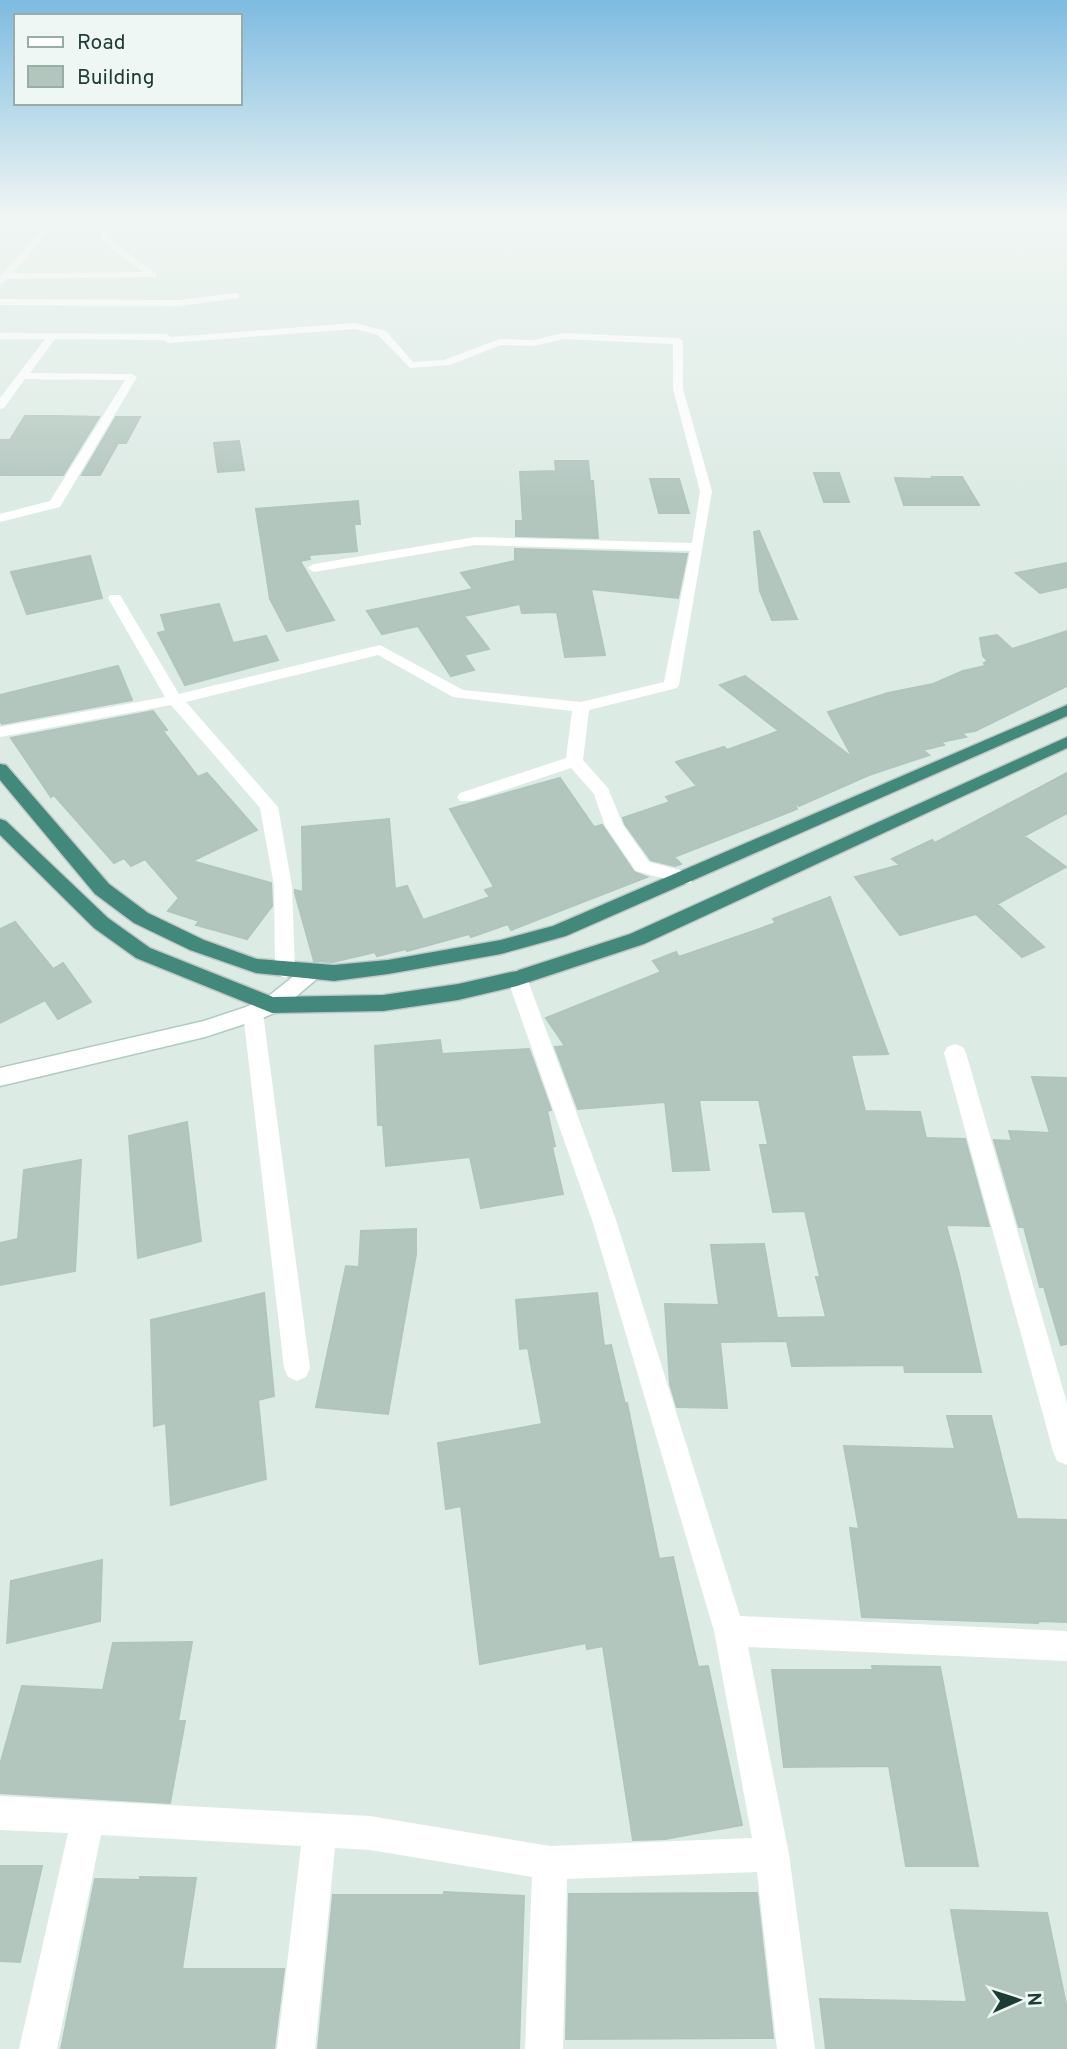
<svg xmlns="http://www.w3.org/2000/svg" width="1067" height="2049" viewBox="0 0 1067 2049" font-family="Overpass,sans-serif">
<rect width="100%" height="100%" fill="#ddebe5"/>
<path fill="#b2c6be" stroke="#afc5bd" stroke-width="2" d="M25 416H60L99 417 63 475H0V440H10Z
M116 417H140L126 443H118L100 475H82Z
M239 441 244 470 218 472 214 443Z
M555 461H588L590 481H593L598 538 516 536V521H523L520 472 556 471Z
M814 473H839L849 502H824Z
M932 477H962L979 505H904L895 478 933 479Z
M650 479H679L689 513H659Z
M358 501 360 524H354L357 551 309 555 310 559 300 561 334 620 287 631 270 599 256 509Z
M759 531 797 619 772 620 760 591 754 532Z
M515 549 687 554 678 598 591 589 605 655 565 657 557 612 522 613 520 604 464 616 489 649 464 655 474 670 451 676 418 626 382 634 367 611 473 589 461 573 515 561Z
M90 556 102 598 27 614 11 572Z
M1067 563V587L1040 593 1016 573Z
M219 604 233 643 266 636 278 660 185 685 158 633 166 631 161 615Z
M1067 631V686L975 731 962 733 966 737 941 742 944 745 923 750 929 755 869 775 799 806 793 797 797 809 674 857 681 864 675 866 651 860 625 824 623 818 670 802 666 797 697 786 676 762 724 747 727 750 779 731 720 685 745 676 853 758 828 712 888 693 933 684 963 671 985 666 984 663 988 661 983 656 980 638 997 635 1012 649Z
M118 666 132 700 2 724 0 721V695Z
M153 711 167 730 163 731 198 777 207 773 257 830 192 861 271 883 272 906 247 939 196 925 199 921 168 911 179 898 145 859 131 866 124 858 114 863 54 795 51 797 11 738Z
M1067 773V813L1024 836 1066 867 997 904 1044 947 1022 957 976 914 900 935 855 877 900 865 892 859 932 840 935 843Z
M560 778 594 827 602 825 634 872 647 877 511 930 508 924 471 937 469 934 407 951 406 949 377 956 375 952 333 962 314 961 295 893V890L303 892 302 827 389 819 395 889 407 886 423 920 490 897 485 890 494 887 450 809Z
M830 897 888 1054 851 1055 865 1111 920 1112 926 1138 965 1139 989 1226 946 1225 958 1269 981 1372H905L904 1365 792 1366 787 1341 720 1342 727 1408 677 1407 670 1384 665 1304 719 1305 711 1245 764 1244 777 1318 826 1317 816 1277H820L805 1211 773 1212 760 1145H768L759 1100H699L709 1170 673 1171 665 1102 578 1109 555 1047 565 1046 546 1018 661 972 653 961 676 952 679 957 776 923 773 919Z
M15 922 53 969 63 963 91 1002 58 1019 45 1000 0 1023V929Z
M440 1040 442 1054 529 1049 551 1110 547 1111 555 1146 552 1147 563 1194 481 1208 470 1157 386 1166 383 1125H378L375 1046Z
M1032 1077 1067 1078V1344L1061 1345 1044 1287H1040L1024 1227H1019L994 1140 1012 1141 1009 1131 1050 1133Z
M187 1122 201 1241 138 1258 129 1136Z
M81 1160 75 1271 0 1285V1243L18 1239 24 1170Z
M416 1229V1254L388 1414 316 1407 346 1266 359 1267 361 1231Z
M264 1293 274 1396 258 1400 266 1479 171 1505 166 1423 154 1426 151 1320Z
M597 1293 604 1346 611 1345 625 1404 627 1403 659 1559 673 1557 698 1667 708 1666 742 1825 665 1839 633 1840 603 1646 587 1649 586 1643 480 1664 461 1506 446 1509 438 1443 542 1424 528 1348 520 1349 516 1300Z
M947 1416H991L1017 1519 1067 1520V1622L1038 1621V1623L862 1617 850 1528 859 1529 844 1446 955 1449Z
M102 1560 100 1621 7 1643 11 1581Z
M192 1642 178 1721H185L170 1803 0 1793V1765L22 1686 103 1690 113 1643Z
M872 1666 940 1667 978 1866H906L889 1766 784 1767 772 1670H873Z
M0 1866H42L20 1962 0 1961Z
M140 1877 196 1878 182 1969H284L274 2049H61L95 1879 140 1880Z
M444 1892 524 1896 519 2049H318L333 1895H444Z
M757 1893 773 2038 566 2039 569 1894Z
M951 1910 1047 1913 1067 2009V2049H826L820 1999 967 2002Z"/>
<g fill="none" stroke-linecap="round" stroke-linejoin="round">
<g stroke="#afccc3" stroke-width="3">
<path id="secondary" d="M312 964 319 967 322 972 319 977 279 1011 260 1019 205 1037 0 1086V1068L204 1021 246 1007 265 999 305 967Z"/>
</g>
<g stroke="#c0c8c6" stroke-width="3">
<path id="trunk" d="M1067 705V716L566 936 501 954 388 974 334 981 256 973 190 950 134 923 95 894 0 780V764L6 765 109 884 148 913 204 940 257 959 334 965 388 960 501 940 553 926Z
M1067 737V748L644 944 517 986 458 1000 383 1011 272 1013 136 958 94 928 0 835V819L6 821 108 918 150 948 273 997 383 995 458 984 516 971 630 934Z"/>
</g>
<path fill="#fff" fill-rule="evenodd" d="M107 213H115L109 236 118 246 156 273V277L8 279 0 284V276L46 226 49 231 13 273 143 272 112 250 101 236Z
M236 293 239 294V298L179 306 0 305V299L179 300Z
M355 323 386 331 413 362 444 360 500 339 534 340 563 333 678 338 683 341V389L712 491 679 685 677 688 589 710 583 760 608 788 623 825 649 862 691 873 693 878 691 883 684 884 636 871 605 826 594 794 571 768 472 801H460L457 797 460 793 566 758 572 711 453 697 378 655 186 702 278 807 292 886 295 970 292 975 285 978 278 975 275 970 274 886 260 808 171 705 0 737V727L165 697 108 598 110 595H120L179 694 380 645 463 690 581 702 664 682 690 551 475 545 314 572 307 568 314 564 475 537 692 543 700 491 673 389V344L563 339 534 346 501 345 450 365 410 368 378 335 355 329 168 343 163 340 55 339 30 373 132 374 137 377 60 507 0 522V514L50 501 125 380 25 379 4 408 0 409V398L45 339H0V333L166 334 171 337Z
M517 970 524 973 527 978 616 1220 740 1616 1067 1631V1661L748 1647 789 1854 815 2049H777L757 1872 567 1879 563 2049H525L532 1877 370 1850 335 1848 315 2049H277L301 1846 101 1835 57 2049H19L68 1833 0 1830V1796L370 1816 550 1846 752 1838 714 1631 592 1220 507 978 510 973Z
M253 1005 260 1007 263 1013 310 1368 306 1377 297 1381 288 1377 284 1368 243 1013 246 1007Z
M955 1044 963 1047 966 1053 1067 1403V1465L1057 1461 1053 1451 944 1053 947 1047Z"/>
<use href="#secondary" fill="#fff" fill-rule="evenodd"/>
<use href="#trunk" fill="#42887b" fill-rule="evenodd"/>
</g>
<linearGradient id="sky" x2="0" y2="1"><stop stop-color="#7dbbe1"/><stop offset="0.43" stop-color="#f0f6f3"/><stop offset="1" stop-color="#f0f6f3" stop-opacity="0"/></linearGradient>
<rect width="1067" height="500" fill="url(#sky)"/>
<rect x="14" y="14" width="228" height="91" fill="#eef7f3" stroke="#9aaca7" stroke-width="2"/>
<rect x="28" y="37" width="35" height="10" fill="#ffffff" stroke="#9aaca7" stroke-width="2"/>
<text x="77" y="49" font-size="21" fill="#1d3c35">Road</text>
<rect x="28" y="66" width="35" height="21" fill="#b2c6be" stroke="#9aaca7" stroke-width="2"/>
<text x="77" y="84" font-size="21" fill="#1d3c35">Building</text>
<g transform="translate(1018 2000) rotate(87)" stroke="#eef7f3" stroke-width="5" paint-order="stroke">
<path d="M0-5L12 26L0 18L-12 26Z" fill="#1d3c35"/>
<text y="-10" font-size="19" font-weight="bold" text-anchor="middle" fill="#1d3c35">N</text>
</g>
</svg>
